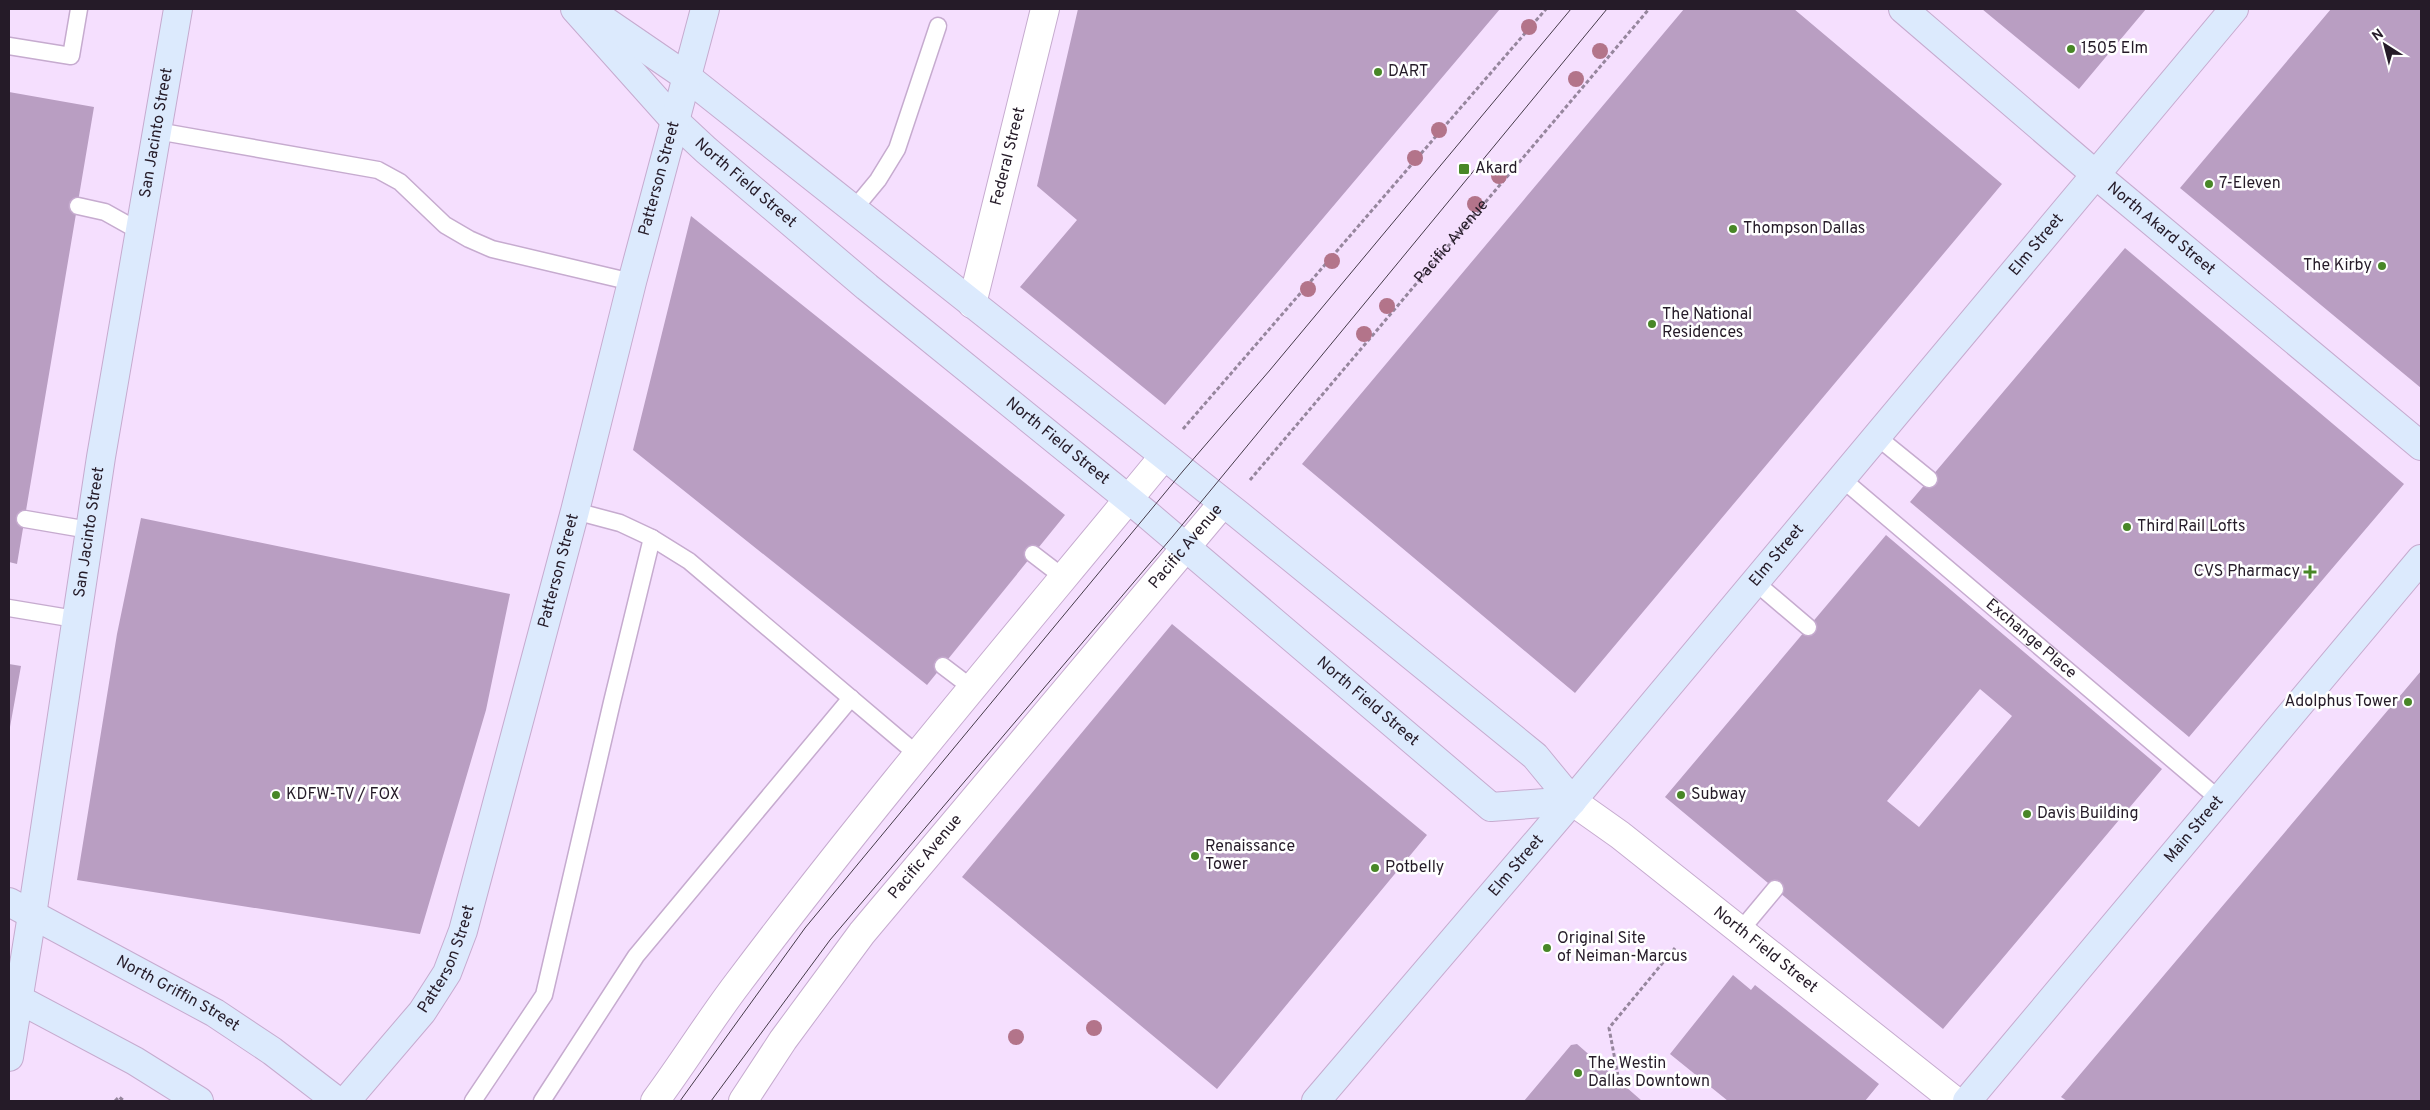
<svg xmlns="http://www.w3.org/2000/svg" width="2430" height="1110" viewBox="0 0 2430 1110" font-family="Overpass,sans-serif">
<rect width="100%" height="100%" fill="#f5dffe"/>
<path fill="#b99ec2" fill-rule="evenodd" d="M1078 9H1500L1165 405 1020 287 1077 220 1037 186Z
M1684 9H1794L2002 184 1575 693 1302 464Z
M1982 9H2146L2079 89Z
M2331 9H2421V388L2180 188Z
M9 92 94 107 17 564 9 562Z
M691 216 1065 515 927 685 633 450Z
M2125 248 2404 484 2189 737 1910 502Z
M141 518 510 594 486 710 420 934 77 880 117 634Z
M1886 535 2162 769 1943 1029 1665 797ZM1980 689 2012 716 1919 827 1887 801Z
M1172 624 1427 835 1217 1089 962 877Z
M9 664 21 666 10 727H9Z
M2421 671V1101H2067L2061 1097Z
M1733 975 1751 990 1755 985 1879 1084 1865 1101H1728L1670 1054Z
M1577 1044 1642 1101H1524L1571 1045Z"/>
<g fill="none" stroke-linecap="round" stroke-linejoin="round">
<g stroke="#c6abcf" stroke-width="19">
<g id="lane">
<path d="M9 46 71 56 79 9"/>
<path d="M157 131 378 170 400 182 445 225 469 239 492 249 632 282"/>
<path d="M78 206 105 212 139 231"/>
<path d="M854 209 878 180 897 149 938 26"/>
<path d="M1876 436 1929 479"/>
<path id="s2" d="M1841 478 2219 799"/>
<path d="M575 511 620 523 652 538 689 561 918 755"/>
<path d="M25 519 89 530"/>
<path d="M1033 554 1063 577"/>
<path d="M1755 582 1808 627"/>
<path d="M9 608 75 619"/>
<path d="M943 666 972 688"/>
<path d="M1740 931 1775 889"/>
<path d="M473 1101 544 995 612 702 652 538"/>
<path d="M542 1101 636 956 851 698"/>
</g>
</g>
<g stroke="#c6abcf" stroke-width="30">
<g id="street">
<path id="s3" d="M972 304 1045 9"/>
<path id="s4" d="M1572 801 1620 835 1955 1101"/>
<path d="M655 1101C684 1062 709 1021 738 983 874 802 1021 630 1164 456"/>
<path id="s5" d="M743 1101 783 1040 862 933 1223 503"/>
</g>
</g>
<g stroke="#c6abcf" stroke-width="30">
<g id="secondary">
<path id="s6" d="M575 9 676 122 706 150 867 287 1148 515 1491 807 1572 801"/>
<path id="s7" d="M1903 9 2095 174 2421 446"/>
<path d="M595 14 687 77 1239 515 1535 756 1572 801"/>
<path id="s8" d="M9 902 215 1013 272 1051 337 1101"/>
<path d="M9 994 135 1061 199 1101"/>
<path id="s9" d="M9 1057 32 915 101 457 178 9"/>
<path id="s10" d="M346 1101 422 1012 447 973 463 931 575 511 632 282 705 9"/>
<path id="s11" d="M1316 1101 1572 801 2234 9"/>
<path id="s12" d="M1967 1101 2421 559"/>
</g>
</g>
<g stroke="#96869d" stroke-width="3" stroke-dasharray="4 2.5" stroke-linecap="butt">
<path d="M1183 429 1546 9"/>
<path id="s1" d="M1250 480 1649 9"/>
<path d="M1618 1076 1609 1028 1675 948"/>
<path d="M115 1101 119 1097 124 1101"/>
</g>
<use href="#lane" stroke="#fff" stroke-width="16"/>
<use href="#street" stroke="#fff" stroke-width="28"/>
<use href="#secondary" stroke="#dceafd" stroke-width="28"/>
<path stroke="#453a49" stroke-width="1" d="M680 1101 805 928 1183 471 1270 370 1571 9
M711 1101 830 940 1173 536 1607 9"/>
</g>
<g fill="#b3748a">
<circle cx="1529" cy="27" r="8"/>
<circle cx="1600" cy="51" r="8"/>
<circle cx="1576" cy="79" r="8"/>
<circle cx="1439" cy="130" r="8"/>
<circle cx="1415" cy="158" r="8"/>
<circle cx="1499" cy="176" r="8"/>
<circle cx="1475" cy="204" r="8"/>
<circle cx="1332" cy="261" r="8"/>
<circle cx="1308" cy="289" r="8"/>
<circle cx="1387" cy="306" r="8"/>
<circle cx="1364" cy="334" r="8"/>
<circle cx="1094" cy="1028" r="8"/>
<circle cx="1016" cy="1037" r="8"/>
</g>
<g fill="#488727" stroke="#fff" stroke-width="2">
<circle cx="2071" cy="49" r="5"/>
<circle cx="1378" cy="72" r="5"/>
<rect x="1458" y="163" width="12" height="12" rx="2.5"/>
<circle cx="2209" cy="184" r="5"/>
<circle cx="1733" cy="229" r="5"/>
<circle cx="2382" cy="266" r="5"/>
<circle cx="1652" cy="324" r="5"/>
<circle cx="2127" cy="527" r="5"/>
<path d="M2307.5 564.5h5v5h5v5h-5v5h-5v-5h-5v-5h5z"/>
<circle cx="2408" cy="702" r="5"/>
<circle cx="276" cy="795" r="5"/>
<circle cx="1681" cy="795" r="5"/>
<circle cx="2027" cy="814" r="5"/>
<circle cx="1195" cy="856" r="5"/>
<circle cx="1375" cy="868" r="5"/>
<circle cx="1547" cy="948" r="5"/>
<circle cx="1578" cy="1073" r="5"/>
</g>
<g text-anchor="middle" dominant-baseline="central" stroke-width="5" stroke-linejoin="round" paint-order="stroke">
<g font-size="16" fill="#251b28" stroke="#fff" text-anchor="start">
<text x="2081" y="49">1505 Elm</text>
<text x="1388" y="72">DART</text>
<text x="1475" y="169">Akard</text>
<text x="2219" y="184">7-Eleven</text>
<text x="1743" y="229">Thompson Dallas</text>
<text x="2372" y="266" text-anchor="end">The Kirby</text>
<text x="1662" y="315">The National<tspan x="1662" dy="18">Residences</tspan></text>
<text x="2137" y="527">Third Rail Lofts</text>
<text x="2300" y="572" text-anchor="end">CVS Pharmacy</text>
<text x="2398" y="702" text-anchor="end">Adolphus Tower</text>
<text x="286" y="795">KDFW-TV / FOX</text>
<text x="1691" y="795">Subway</text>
<text x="2037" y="814">Davis Building</text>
<text x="1205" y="847">Renaissance<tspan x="1205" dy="18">Tower</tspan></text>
<text x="1385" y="868">Potbelly</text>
<text x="1557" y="939">Original Site<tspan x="1557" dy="18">of Neiman-Marcus</tspan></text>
<text x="1588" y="1064">The Westin<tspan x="1588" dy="18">Dallas Downtown</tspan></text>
</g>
<g font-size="16" fill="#251b28" stroke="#fff">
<text stroke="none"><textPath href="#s9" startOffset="936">San Jacinto Street</textPath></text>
<text stroke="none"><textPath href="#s3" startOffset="152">Federal Street</textPath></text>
<text stroke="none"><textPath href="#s10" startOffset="986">Patterson Street</textPath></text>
<text stroke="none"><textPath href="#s6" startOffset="244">North Field Street</textPath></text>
<text stroke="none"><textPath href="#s7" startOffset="339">North Akard Street</textPath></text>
<text stroke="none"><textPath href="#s1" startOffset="312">Pacific Avenue</textPath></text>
<text stroke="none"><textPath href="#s11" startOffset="1119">Elm Street</textPath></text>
<text stroke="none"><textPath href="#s6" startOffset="649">North Field Street</textPath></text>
<text stroke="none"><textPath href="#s9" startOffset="531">San Jacinto Street</textPath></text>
<text stroke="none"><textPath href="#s5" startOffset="710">Pacific Avenue</textPath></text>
<text stroke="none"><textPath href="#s11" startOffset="714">Elm Street</textPath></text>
<text stroke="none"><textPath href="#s10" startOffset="581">Patterson Street</textPath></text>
<text stroke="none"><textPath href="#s2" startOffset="249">Exchange Place</textPath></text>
<text stroke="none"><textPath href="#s6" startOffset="1054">North Field Street</textPath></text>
<text stroke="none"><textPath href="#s12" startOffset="354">Main Street</textPath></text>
<text stroke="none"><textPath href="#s5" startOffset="305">Pacific Avenue</textPath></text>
<text stroke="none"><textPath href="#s11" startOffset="309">Elm Street</textPath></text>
<text stroke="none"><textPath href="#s4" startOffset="244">North Field Street</textPath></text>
<text stroke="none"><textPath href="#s10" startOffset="176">Patterson Street</textPath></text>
<text stroke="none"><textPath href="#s8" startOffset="192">North Griffin Street</textPath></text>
</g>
</g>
<rect width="2430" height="1110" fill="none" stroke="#251b28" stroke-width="20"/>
<g transform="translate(2385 45) rotate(324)" stroke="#ffffff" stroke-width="4" paint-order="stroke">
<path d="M0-4L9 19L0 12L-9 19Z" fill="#251b28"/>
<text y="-8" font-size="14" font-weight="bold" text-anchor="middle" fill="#251b28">N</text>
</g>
</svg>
